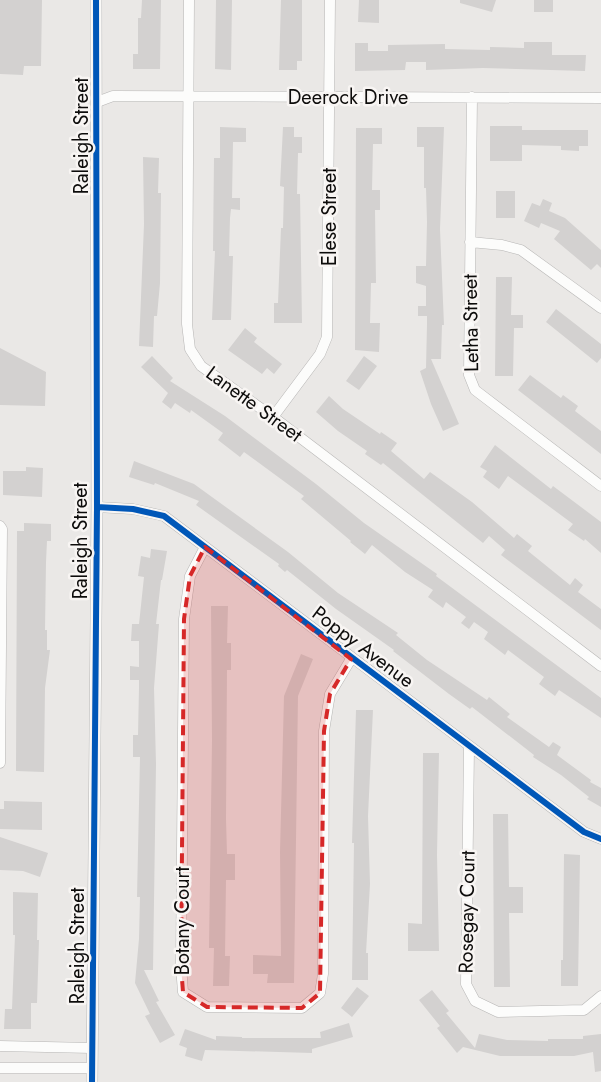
<svg xmlns="http://www.w3.org/2000/svg" width="601" height="1082" viewBox="0 0 601 1082" font-family="Jost,sans-serif">
<rect width="100%" height="100%" fill="#eae8e6"/>
<path fill="#d3d1d0" d="M0 0H42L41 66H24L23 75 0 74Z
M142 0H161L160 69H133V54H138V18H141Z
M216 0H232L231 70 215 69Z
M281 0H302V61H297V70H279Z
M359 0H379V23L358 22Z
M460 0H496L492 12 460 3Z
M534 0H553V12H534Z
M524 42H552V55H586L585 71 483 68 426 70V62H406L405 70 355 71V43H368V51H388V45L445 44V49L490 50V47L524 48Z
M490 126H522V130H588V146H579V151L561 150V146L522 145V161H490Z
M220 127 246 128V142H233L232 198H240V210L231 209 230 218 229 256H233L231 320H212L215 251H213L214 158H220Z
M283 127H294V137H302V153H298L297 194H300L302 323H274V303H278L281 228H283L284 187 280 186Z
M417 127H444L440 229 444 325H442L441 359H431L459 424 443 431 431 404 420 371 426 368 427 324V316H418V306H426V286L416 283V266H426L427 222 426 188H424V147H417Z
M356 128H382V144H373L372 190H380V210H375L376 283H371L370 323H380L379 352 355 350Z
M143 157 159 158 158 193H161L160 283 157 316H154L153 347 139 346 144 224Z
M496 191H515V218H496Z
M543 199 552 203 549 211 565 218 601 250V268L597 264 591 270 554 239 560 231 541 223 539 228 524 221 532 203 540 206Z
M496 277H512L511 315H523V328H514L513 376H495Z
M556 309 601 344V358L597 363 546 322Z
M245 328 257 338 254 342 282 364 274 374 267 368 262 374 228 350Z
M0 348 46 372 45 406 0 405Z
M152 356 173 378 170 381 225 416 316 484 364 523 437 574 436 576 601 698V718L559 690 555 696 539 684 544 677 508 650 505 655 484 639 488 632 474 622 469 629 461 623 466 617 446 602 443 608 428 597 433 590 405 572 372 545 365 554 350 542 351 541 301 499 304 496 244 452 240 457 218 440 223 433 191 410 190 413 175 403 171 409 162 402 168 393 141 367Z
M364 356 377 366 359 390 346 381Z
M530 375 561 398 563 395 578 406 575 411 601 431V454L518 390Z
M329 396 343 409 380 434 381 432 397 443 391 451 424 479 430 472 472 502 514 538 517 534 532 546 528 551 570 585 575 578 583 585 578 592 601 609V630L501 555 505 550 489 536 483 543 383 463 381 465 365 454 367 451 338 431 316 412Z
M495 445 551 489 553 486 601 522V553L585 539 584 541 568 530 573 524 508 476 499 489 483 477 487 471 480 467Z
M134 461 194 484 288 552 338 593 398 633 396 635 427 660 487 700 489 697 510 714 507 717 549 747 553 742 561 747 557 755 591 780 590 782 601 788V807L587 799 589 797 561 775 533 757 534 755 472 707 470 709 449 694 393 651 394 650 336 609 287 570 285 572 278 566 279 564 196 505 199 501 155 483 154 485 129 477Z
M26 467 43 468 42 497 3 495V471H26Z
M24 523 51 524V541H47L46 562 45 630H47V650H50L45 688 44 772 16 771 17 531H24Z
M151 549 167 551 162 580H161L156 624H159L154 688 156 764 153 970H144L159 1001 156 1002 175 1035 160 1043 145 1016 150 1014 135 983 139 939 140 897H137L140 757H133V735H138L139 688V680H130V666L139 667V641H131L132 624H139L144 577 138 576 141 556 150 558Z
M211 606H228L227 643H231V670H227L226 819 227 854H235V880H226L225 956H230L229 986H213L214 948H209L212 741Z
M301 654 313 659 298 696 294 983H267L268 974H253V955L281 956 280 852 284 696Z
M356 710H373L368 816 370 884 366 953H368V980H352L354 843H352Z
M423 753H439L437 855 439 951H408V923L422 924Z
M4 801 42 802V830L0 829V809H4Z
M493 814H508L509 887H523V913H509L510 987H494Z
M0 837 48 853 40 877 23 871 0 870Z
M564 854 580 855 578 986H561V960H563Z
M13 892 38 893 37 940H39L37 1003H31V1029H4L5 1009H12L15 935H13Z
M357 987 369 996 352 1017 341 1008Z
M432 990 449 1011 446 1013 475 1048 479 1034 507 1040 548 1041V1039H583V1036L601 1034V1071L595 1072 593 1052 574 1056H500L463 1047 457 1053 437 1028 440 1026 419 1000Z
M349 1023 353 1037 312 1049V1053L205 1050 202 1061 185 1056 187 1048 179 1045 185 1029 216 1040V1036L242 1037V1038H321L320 1032Z"/>
<g fill="none" stroke-linecap="round" stroke-linejoin="round">
<g stroke="#b7b6b5" stroke-width="11">
<path id="minor" d="M189 0 187 324 190 349 201 366 273 417 601 666
M472 97 469 375 475 390 601 486
M97 102 113 96 601 98
M470 242 502 245 521 250 601 308
M273 417 320 354 327 337 330 0
M97 507 133 509 164 516 584 832 601 839
M0 526 2 529 0 763
M205 547 190 576 184 619 181 966 183 992 207 1007 302 1008 320 993 323 974 324 731 330 694 351 659
M469 748 466 984 475 1001 498 1012 584 1010 601 996
M0 1046 92 1048
M0 1068H92"/>
</g>
<g stroke="#b7b6b5" stroke-width="12">
<path id="tertiary" d="M92 1082 97 507 96 0"/>
</g>
<use href="#minor" stroke="#fcfcfb" stroke-width="10"/>
<use href="#tertiary" stroke="#fcfcfb" stroke-width="11"/>
<g stroke="#f8f5f3" stroke-width="9">
<path id="cycleway" d="M97 507 133 509 164 516 584 832 601 839
M92 1082 97 507 96 0"/>
</g>
<use href="#cycleway" stroke="#0057b8" stroke-width="6"/>
</g>
<path fill="#d62828" fill-opacity="0.2" stroke="#d62828" stroke-width="4" stroke-dasharray="10 6" stroke-linejoin="round" d="M205 547 351 659 330 694 324 731 320 993 302 1008 207 1007 183 992 181 966 184 619 190 576Z"/>
<g text-anchor="middle" dominant-baseline="central" stroke-width="5" stroke-linejoin="round" paint-order="stroke">
<g font-size="20" fill="#0d0c0b" stroke="#f8f5f3">
<text x="348" y="97">Deerock Drive</text>
<text transform="translate(81 136) rotate(-90)">Raleigh Street</text>
<text transform="translate(329 217) rotate(-90)">Elese Street</text>
<text transform="translate(471 323) rotate(-91)">Letha Street</text>
<text transform="translate(254 404) rotate(36)">Lanette Street</text>
<text transform="translate(80 541) rotate(-90)">Raleigh Street</text>
<text transform="translate(363 647) rotate(37)">Poppy Avenue</text>
<text transform="translate(467 912) rotate(-89)">Rosegay Court</text>
<text transform="translate(182 921) rotate(-90)">Botany Court</text>
<text transform="translate(77 946) rotate(-90)">Raleigh Street</text>
</g>
</g>
</svg>
